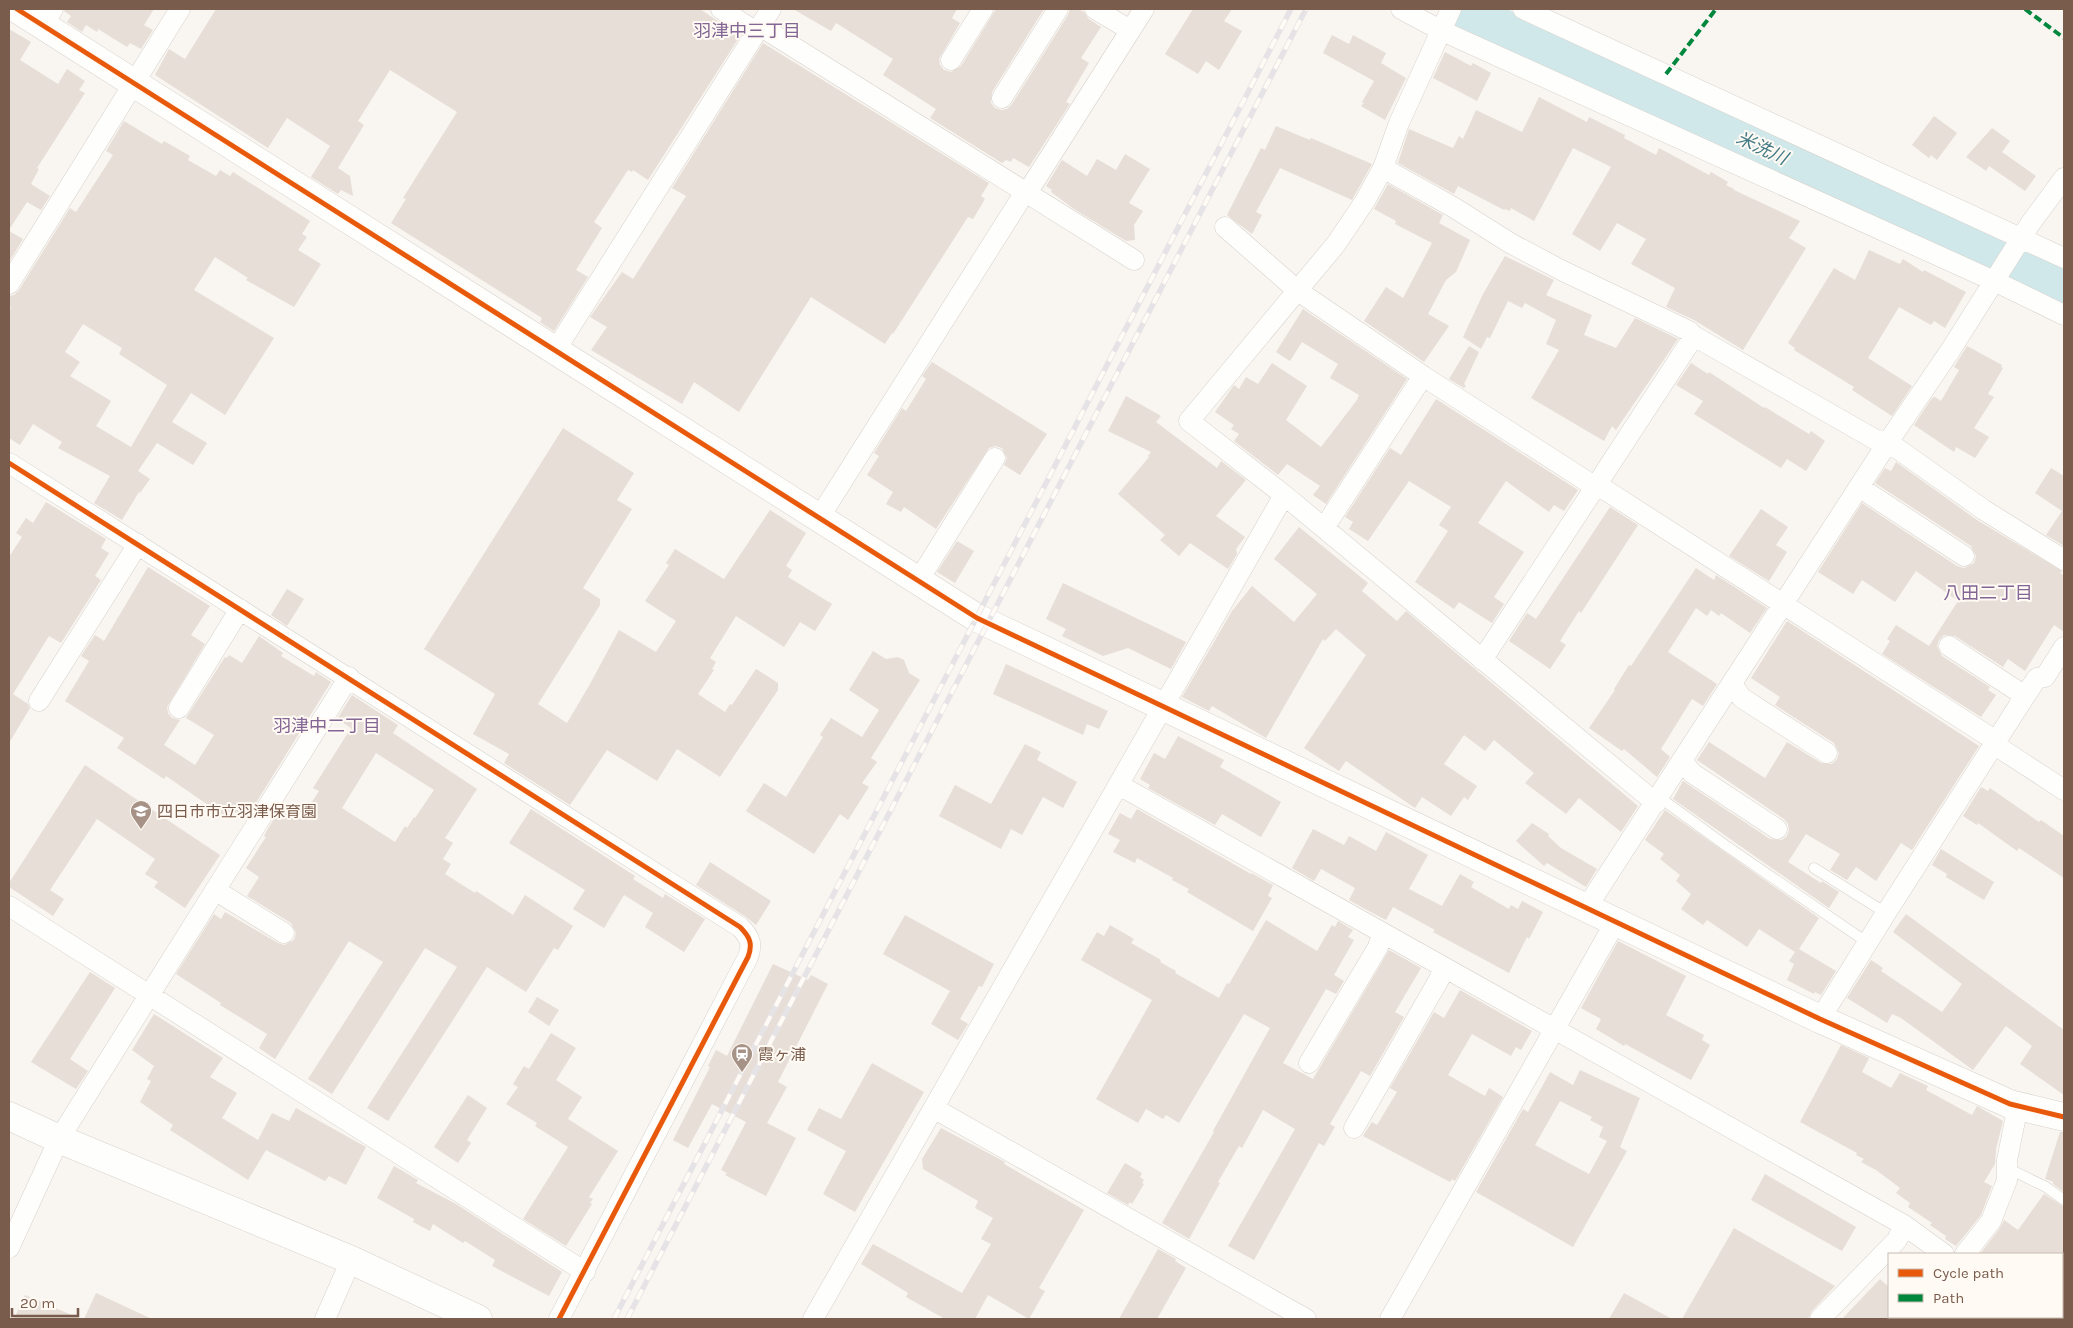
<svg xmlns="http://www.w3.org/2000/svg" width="2073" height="1328" viewBox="0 0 2073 1328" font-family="Karla,'Noto Sans JP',sans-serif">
<rect width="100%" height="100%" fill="#f9f5f0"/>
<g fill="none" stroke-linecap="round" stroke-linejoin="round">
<path stroke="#d0e8ea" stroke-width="40" d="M1459 9 2064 287"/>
</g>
<path fill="#e6ded7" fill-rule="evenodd" d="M65 9H154L144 25 153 30 141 49 130 43 127 47 98 29 97 32 86 25 82 32 67 22 71 16 64 11Z
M216 9H700L740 36 648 180 633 170 632 172 628 170 594 222 602 228 576 270 588 277 554 331 540 322 542 318 391 223 406 199 403 198 457 112 390 70 358 121 364 125 338 168 350 176 353 196 341 190 338 194 311 177 330 146 287 118 268 148 155 75 169 49 185 59Z
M793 9H957L952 18 960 23 939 59 940 65 944 70 951 72 961 66 996 9H1044L992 92 991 103 995 108 1001 110 1007 109 1012 104 1068 15 1070 9H1078L1084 12 1089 19 1101 27 1081 58 1089 63 1066 102 1070 104 1029 167 1013 158 1011 162 1006 160 1002 163 930 118 936 109 883 75 893 59 836 23 831 31Z
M1193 9H1232L1224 21 1242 31 1219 70 1206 61 1198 74 1165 54Z
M9 29 31 42 20 60 58 84 67 69 85 81 79 90 85 93 37 168 39 169 31 184 50 196 41 210 27 202 9 230Z
M1332 35 1349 44 1353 35 1386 53 1381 63 1406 78 1385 120 1361 106 1364 103 1362 102 1374 81 1323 53Z
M763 43 989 183 981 196 985 199 973 219 968 217 893 334 892 333 885 344 811 297 739 412 694 382 682 404 591 350 607 327 590 317 622 272 633 279 686 196 672 188Z
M1445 52 1471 66 1473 63 1491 73 1477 101 1433 78Z
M1539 97 1587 122 1589 117 1625 135 1624 138 1656 155 1659 148 1709 175 1711 172 1728 182 1726 185 1734 189V190L1800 221 1789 238 1806 248 1743 350 1694 320 1666 307 1675 288 1631 264 1646 239 1617 223 1600 251 1572 234 1611 167 1573 148 1534 221 1511 208 1510 211 1505 209 1504 210 1458 186 1454 194 1398 163 1409 129 1453 148 1459 136 1463 139 1476 110 1522 132Z
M1934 116 1957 133 1937 160 1931 155 1929 158 1912 145Z
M124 121 162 144 164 141 190 156 188 160 216 176 220 170 230 176 233 172 310 221 302 234 307 237 298 250 321 264 294 307 246 280 248 278 215 257 194 290 274 338 225 415 191 393 172 422 207 443 193 465 157 443 138 471 150 479 140 493 139 492 122 520 94 503 110 476 58 448 62 442 33 424 20 445 9 438V313L11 308 9 306V296L14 295 19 290 70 208 76 212 113 155 106 151ZM83 324 122 348 119 354 167 385 131 447 96 426 111 401 70 376 80 362 65 352Z
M1276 126 1310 140 1311 138 1372 164 1352 200 1280 168 1256 212 1262 215 1252 234 1227 215 1261 148 1265 150Z
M1992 128 2010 141 2002 152 2036 176 2025 191 1989 166 1986 171 1966 157Z
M1125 154 1150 169 1129 203 1143 211 1134 225 1135 240 1126 241 1074 209 1051 192 1052 190 1046 186 1062 160 1087 176 1097 159 1116 170Z
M1388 184 1443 215 1439 223 1470 240 1456 272 1446 280 1428 314 1449 326 1424 362 1364 321 1386 287 1403 298 1432 243 1395 224 1396 221 1374 209Z
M9 231 23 239 9 262Z
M1869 250 1900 264 1903 259 1923 272 1924 270 1966 292 1945 328 1934 321 1931 325 1899 307 1868 358 1912 386 1892 416 1852 390 1854 387 1794 350 1795 348 1788 343 1834 268 1855 280Z
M1505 256 1554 280 1546 295 1592 315 1584 335 1616 348 1635 318 1678 339 1616 430 1612 426 1604 441 1531 398 1559 350 1546 344 1556 320 1525 303 1522 308 1508 301 1490 338 1487 337 1481 349 1463 337 1483 294Z
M1303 309 1407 379 1326 504 1313 495 1320 486 1287 464 1278 475 1234 441 1239 434 1231 429 1234 425 1215 412 1234 385 1239 389 1246 377 1258 384 1272 363 1307 386 1286 420 1321 447 1357 400 1359 395 1330 378 1338 364 1302 342 1290 361 1276 352Z
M1469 346 1479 352 1464 384 1466 386 1464 388 1449 379Z
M1967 346 2002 365 2001 367 2003 368 1988 394 1994 397 1974 428 1989 437 1975 458 1956 447 1954 452 1914 425 1932 398 1935 397 1941 401 1959 370 1954 367Z
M932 362 1047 434 1020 475 1004 465 1007 458 1002 448 995 446 989 448 936 529 904 507 901 512 886 504 893 492 867 475 879 456 874 453 902 408 906 411 926 379 922 376Z
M1691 363 1708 374 1709 372 1764 408 1765 407 1809 434 1811 431 1825 441 1806 471 1787 459 1781 468 1694 414 1703 401 1676 385Z
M1126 396 1161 416 1156 422 1217 468 1221 461 1246 480 1216 516 1245 537 1236 549 1237 554 1228 569 1190 543 1179 556 1160 540 1165 535 1118 494 1149 457 1148 456 1151 452 1108 431Z
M1436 399 1578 490 1564 511 1554 505 1549 512 1506 481 1478 523 1524 552 1494 597 1504 604 1492 623 1459 602 1454 609 1415 582 1448 531 1439 525 1451 507 1409 481 1368 541 1349 529 1353 522 1345 517 1390 448 1401 455Z
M563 428 634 473 617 500 632 509 583 588 600 599V605L538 704 567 723 590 684 619 630 656 652 676 621 645 601 669 565 666 563 675 549 724 579 770 510 806 533 786 566 792 570 788 577 832 604 815 631 800 622 784 647 736 616 710 658 716 662 712 669 714 670 698 694 725 712 730 704 732 705 756 669 778 683V690L720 777 677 749 657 781 607 750 570 805 504 763 509 754 473 734 495 694 424 649Z
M1896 462 1977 520 2062 571 2060 573 2064 576V632L2054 625 2025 671 2008 659 2003 667 1955 636 1944 635 1939 640 1937 646 1942 656 1990 687 1988 690 1996 695 1981 717 1882 654 1890 641 1887 639 1896 625 1929 646 1958 601 1916 571 1895 602 1862 580 1853 594 1818 572 1862 503 1957 566 1964 568 1974 563 1976 556 1971 546 1875 483 1885 468 1891 471Z
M2051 468 2064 476V546L2046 535 2062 511 2035 493Z
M46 502 106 539 101 548 109 553 95 576 101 580 61 643 49 636 13 694 28 704 30 708 9 743V557L22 537 16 533 26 518 33 523Z
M1610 507 1638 525 1581 613 1579 611 1560 641 1566 645 1550 669 1509 641 1527 613 1536 619Z
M1761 509 1788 527 1776 545 1787 552 1769 581 1729 556Z
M1299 527 1368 583 1362 591 1397 621 1406 611 1638 806 1621 832 1579 798 1566 814 1525 783 1534 773 1494 740 1485 751 1464 735 1444 764 1477 786 1468 800 1464 797 1451 816 1422 797 1415 808 1346 761 1339 771 1304 748 1366 655 1336 629 1325 641 1323 639 1266 738 1212 706 1209 711 1182 697 1232 611 1252 586 1294 622 1317 594 1274 559Z
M957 541 974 551 955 583 937 572Z
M148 567 210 606 191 635 205 644 167 707 168 713 172 718 180 720 164 745 195 765 214 735 186 718 225 657 227 658 229 655 242 663 259 636 283 653 281 656 314 676 316 672 331 682 246 819 232 810 227 818 166 776 164 779 117 748 124 738 65 701 89 661 81 656 95 635 104 641Z
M1696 568 1714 580 1716 575 1767 608 1750 633 1721 613 1719 616 1711 610 1707 616 1696 608 1668 652 1717 684 1703 706 1692 699 1661 749 1670 757 1657 777 1624 749 1622 751 1589 728 1615 690 1614 689 1629 665 1631 666Z
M1063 583 1186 642 1171 669 1128 648 1103 656 1062 636 1066 629 1046 619Z
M287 589 304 599 287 626 271 615Z
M1787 621 1979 746 1912 850 1901 843 1876 881 1856 867 1847 880 1830 870 1840 854 1806 834 1788 862 1821 883 1822 881 1839 892 1829 908 1673 799 1683 781 1770 839 1782 840 1787 836 1789 830 1788 824 1784 819 1697 760 1709 742 1765 778 1787 742 1821 763 1832 764 1837 759 1839 753 1834 743 1775 705 1780 697 1751 678Z
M873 651 886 659 898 657 904 660 909 673 920 680 871 758 877 762 862 783 869 787 848 820 840 814 814 854 746 811 764 783 786 797 823 737 820 735 831 718 862 737 879 710 849 690Z
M1006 664 1108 711 1099 729 1087 724 1083 735 993 694Z
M352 695 398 725 393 733 477 789 445 838 453 843 443 859 451 864 445 874 475 893 476 891 513 915 525 895 573 926 558 950 554 948 526 992 487 967 388 1121 367 1108 457 967 425 948 332 1094 308 1079 383 962 349 941 275 1059 259 1048 267 1034 220 1005 221 1003 176 974 214 914 221 919 225 912 278 943 284 945 294 940 296 933 291 923 247 896 259 877 246 868 266 837 264 836 266 832 281 807 301 819 319 791 313 788 351 728 337 719ZM376 753 434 790 415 818 414 817 407 828 405 826 395 842 342 808Z
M1178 736 1224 760 1220 767 1281 802 1261 837 1222 814 1215 825 1148 788 1150 785 1140 779 1154 753 1165 759Z
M1025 744 1041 752 1037 760 1077 782 1063 808 1043 797 1022 835 1011 829 1001 849 939 816 955 785 991 804Z
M85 765 220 855 185 908 154 887 158 882 145 874 155 859 97 819 50 890 64 899 53 916 9 887V883Z
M1981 787 1988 791 1990 788 2039 822 2041 820 2064 836V878L2019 848 2017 851 1978 823 1977 825 1963 816Z
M531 809 635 876 633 879 663 898 665 894 705 919 684 952 645 927 653 913 624 895 604 928 573 909 585 890 509 843Z
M1137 809 1251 874V873L1273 885 1268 896 1272 898 1253 931 1187 892 1189 889 1172 880 1173 878 1137 858 1135 863 1113 852 1120 840 1108 834 1120 813 1131 819Z
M1665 810 1819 918 1799 949 1836 971 1821 995 1815 992 1814 994 1787 980 1794 964 1789 961 1795 952 1759 929 1747 947 1707 920 1703 925 1681 909 1691 894 1676 881 1680 875 1660 859 1664 854 1645 840Z
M1532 823 1549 834 1548 836 1561 848 1597 869 1586 887 1547 863 1544 866 1516 841Z
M1313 829 1344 845 1349 836 1376 851 1386 832 1428 855 1409 889 1442 906 1460 874 1474 882 1471 887 1509 909 1511 905 1518 909 1522 901 1543 912 1529 939 1527 937 1509 973 1433 932 1435 930 1393 907 1386 920 1365 909 1349 900 1355 888 1321 869 1314 881 1292 868Z
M1941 849 1994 882 1984 900 1946 877 1947 874 1932 865Z
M710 862 771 901 756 925 746 917 696 885Z
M1906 914 2064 1030V1095L2020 1064 2032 1046 2006 1026 1973 1070 1901 1018 1892 1014 1887 1023 1847 998 1871 960 1883 968 1881 971 1942 1012 1962 984 1893 932Z
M905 915 994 964 982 987 979 986 960 1019 968 1024 958 1040 931 1024 950 991 883 954Z
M1266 920 1317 951 1332 925 1335 927 1338 921 1353 930 1348 937 1354 940 1334 975 1344 981 1336 994 1326 989 1283 1063 1313 1079 1389 950 1421 968 1395 1012 1404 1017 1370 1076 1361 1071 1330 1124 1335 1127 1324 1146 1319 1143 1254 1260 1228 1246 1295 1129 1263 1110 1242 1148 1239 1146 1218 1182 1220 1183 1189 1239 1162 1223 1214 1132 1213 1131 1270 1028 1244 1014 1179 1123 1166 1115 1163 1119 1146 1109 1138 1123 1096 1099 1152 1000 1081 960 1097 932 1104 936 1110 925 1134 939 1131 943 1161 960 1160 962 1176 971 1175 973 1219 998 1227 983 1229 984Z
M1618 941 1686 976 1666 1015 1704 1035 1702 1040 1710 1045 1691 1080 1625 1044 1624 1046 1596 1029 1601 1019 1581 1008Z
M773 964 808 980 811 975 828 984 778 1082 787 1087 767 1123 796 1138 766 1196 725 1175 727 1173 721 1170 746 1122 712 1104 688 1148 673 1140 710 1067 708 1066 716 1050 727 1056Z
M90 972 115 988 70 1059 88 1071 76 1089 31 1062Z
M1460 990 1532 1031 1521 1050 1516 1047 1511 1056 1472 1034 1448 1075 1485 1096 1489 1088 1503 1097 1455 1181 1452 1179 1450 1182 1363 1136 1372 1122 1377 1125 1397 1092 1390 1088 1434 1012 1444 1018Z
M537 997 559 1010 549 1026 528 1012Z
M154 1014 223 1058 210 1077 237 1093 222 1118 258 1140 272 1113 289 1121 296 1108 366 1147 346 1185 329 1176 325 1181 266 1150 248 1180 170 1130 173 1125 140 1102 151 1081 147 1079 154 1066 132 1050Z
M551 1033 576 1048 556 1080 582 1097 568 1119 618 1151 589 1197 593 1199 590 1203 592 1204 566 1246 523 1219 568 1147 535 1126 537 1123 506 1104 518 1087 513 1084 524 1066 529 1069Z
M1841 1045 1869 1058 1862 1072 1891 1088 1900 1073 1928 1086 1926 1090 1972 1115 1977 1106 2003 1121 1996 1149 1995 1164 1984 1182 1992 1186 1981 1215 1956 1246 1945 1239 1946 1236 1930 1225 1932 1223 1908 1207 1910 1203 1896 1193 1900 1188 1876 1170 1861 1162 1864 1159 1856 1155 1857 1153 1800 1122Z
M872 1063 924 1092 855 1212 823 1194 846 1151 807 1130 819 1108 841 1119Z
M1580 1070 1640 1098 1620 1147 1627 1151 1573 1247 1476 1192 1523 1109 1528 1112 1550 1072 1573 1085ZM1560 1101 1592 1117 1590 1120 1603 1127 1599 1137 1607 1141 1589 1174 1535 1145Z
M468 1095 487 1108 467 1140 471 1143 458 1163 434 1147Z
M941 1128 1005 1162 1004 1164 1084 1210 1039 1288 1045 1291 1029 1319 988 1295 975 1319H945L906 1297 908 1293 861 1264 873 1244 962 1293 991 1244 981 1239 993 1218 975 1208 978 1201 923 1169 922 1159Z
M2060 1132H2064V1192L2052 1183 2054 1182 2045 1179Z
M1125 1163 1142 1173 1140 1177 1144 1180 1142 1183 1144 1184 1132 1204 1130 1202 1128 1205 1107 1193Z
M394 1166 418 1180 416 1183 456 1204 562 1272 549 1296 492 1266 495 1260 465 1241 463 1243 433 1224 430 1231 413 1222 414 1219 377 1198Z
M1765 1174 1856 1227 1842 1251 1751 1200Z
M2044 1194 2064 1207V1254H1980L2000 1228 2004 1220 2018 1230Z
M1734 1228 1835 1286 1812 1311 1808 1319H1682Z
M1158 1249 1176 1259 1175 1261 1186 1268 1157 1319H1119Z
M1880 1279 1889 1287V1319H1842Z
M96 1293 152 1319H84Z
M1624 1293 1672 1319H1609Z
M25 1295 81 1319H14Z"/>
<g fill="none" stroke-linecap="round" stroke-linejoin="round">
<g stroke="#d7d1cb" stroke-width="11">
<path id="lane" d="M1659 797 1725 845 1868 943
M1814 868 1886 913
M2009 1169 2046 1187 2064 1200"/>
</g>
<g stroke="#d7d1cb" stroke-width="21">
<path id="street" d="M721 9 756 32
M1095 9 1130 30
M1401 9 1440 30 1994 281 2064 315
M1451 9 1399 123 1383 168 1365 201 1336 244 1189 421 1284 495 1656 803
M1523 9 2064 258
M43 25 53 9
M760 26 1134 260
M951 60 983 9
M1002 98 1058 9
M1383 168 1453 207 1510 243 1563 271 1689 331 1694 336 1876 440 1888 442 1984 510 2064 560
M1027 193 1144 9
M1225 227 1298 291 1423 376 1594 486
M9 284 180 9
M555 351 771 9
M9 463 740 927C750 937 753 944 748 957L559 1319
M1596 484 1996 741
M1859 487 1964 556
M819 518 1025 192
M1324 528 1423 376
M918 581 995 458
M1949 646 2025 696
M1482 660 1694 336
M1732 684 1742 698 1827 753
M39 701 138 544
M179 708 240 609
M1995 745 2064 790
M1682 761 1692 773 1777 829
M1119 785 1904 1225 1944 1254
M215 890 284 933
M9 906 585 1272
M1587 907 1888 442 1950 351 2030 224 2064 178
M1820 1019 1886 913 2025 696 2037 678 2045 677 2064 647
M1309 1063 1378 947 1382 933
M935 1109 1306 1319
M1354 1128 1445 969
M9 1248 59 1139 349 677
M1965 1254 1991 1221 2007 1180V1160L2018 1106
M2009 1317 2012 1319
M325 1319 351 1260
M813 1319 1284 495
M1390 1319 1616 921
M1820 1319 1897 1240 1904 1225"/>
</g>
<g stroke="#d9d2cb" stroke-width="29">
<path id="secondary" d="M17 9 977 618 1820 1019 2010 1104 2064 1117
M9 1116 59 1139 351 1260 478 1319"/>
</g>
<use href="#lane" stroke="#fefefd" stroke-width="10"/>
<use href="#street" stroke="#fefefd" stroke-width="20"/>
<use href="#secondary" stroke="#fefefd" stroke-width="28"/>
<g stroke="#e6e3e7" stroke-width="5.5">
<path id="rail" d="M614 1319 1291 9
M627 1319 1306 9"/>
</g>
<use href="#rail" stroke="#fffaf3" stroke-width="4" stroke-dasharray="11" stroke-linecap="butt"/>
<path stroke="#00873e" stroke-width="4" stroke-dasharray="8 4" stroke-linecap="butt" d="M2025 9 2064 38
M1666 74 1716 9"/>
<g stroke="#fffaf3" stroke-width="8">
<path id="cycleway" d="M17 9 977 618 1820 1019 2010 1104 2064 1117
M9 463 740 927C750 937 753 944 748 957L559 1319"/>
</g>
<use href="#cycleway" stroke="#e8590c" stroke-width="5"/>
</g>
<defs>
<g id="school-pin" transform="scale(1.125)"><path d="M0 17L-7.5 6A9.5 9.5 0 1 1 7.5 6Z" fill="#a69286" stroke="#fffaf3"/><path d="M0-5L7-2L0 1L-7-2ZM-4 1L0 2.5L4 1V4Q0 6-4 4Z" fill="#fff"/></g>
<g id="station-pin" transform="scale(1.125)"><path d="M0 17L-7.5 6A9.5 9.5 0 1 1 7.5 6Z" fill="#a69286" stroke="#fffaf3"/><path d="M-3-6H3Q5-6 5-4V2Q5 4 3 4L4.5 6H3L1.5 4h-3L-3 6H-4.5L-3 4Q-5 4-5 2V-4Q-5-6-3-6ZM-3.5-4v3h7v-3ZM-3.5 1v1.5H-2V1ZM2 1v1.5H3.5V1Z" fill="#fff"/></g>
</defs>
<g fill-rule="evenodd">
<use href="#school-pin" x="141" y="811"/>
<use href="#station-pin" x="742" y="1054"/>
</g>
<g text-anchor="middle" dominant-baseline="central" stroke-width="4" stroke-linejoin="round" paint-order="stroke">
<g font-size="16" fill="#7a5c4d" stroke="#fffaf3" text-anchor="start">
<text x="157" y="811">四日市市立羽津保育園</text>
<text x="758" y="1054">霞ヶ浦</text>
</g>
<g font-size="18" fill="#846695" stroke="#fffaf3">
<text x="747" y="31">羽津中三丁目</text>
<text x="1988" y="593">八田二丁目</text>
<text x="327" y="726">羽津中二丁目</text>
</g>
<g font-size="18" font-style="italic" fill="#437c86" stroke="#fffaf3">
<text transform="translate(1762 148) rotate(25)">米洗川</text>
</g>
</g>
<rect width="2073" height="1328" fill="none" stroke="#7a5c4d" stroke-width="20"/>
<rect x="1888" y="1253" width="175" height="65" fill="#fffaf3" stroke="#cabbb1"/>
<rect x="1898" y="1269" width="25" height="8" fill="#e8590c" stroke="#cabbb1"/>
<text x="1933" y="1278" font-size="15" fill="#7a5c4d">Cycle path</text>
<rect x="1898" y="1294" width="25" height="8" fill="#00873e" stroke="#cabbb1"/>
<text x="1933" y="1303" font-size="15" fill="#7a5c4d">Path</text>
<path d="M12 1308v8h66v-8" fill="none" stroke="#7a5c4d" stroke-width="2.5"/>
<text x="20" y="1308" font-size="15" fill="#7a5c4d" stroke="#fffaf3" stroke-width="4" paint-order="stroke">20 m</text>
</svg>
